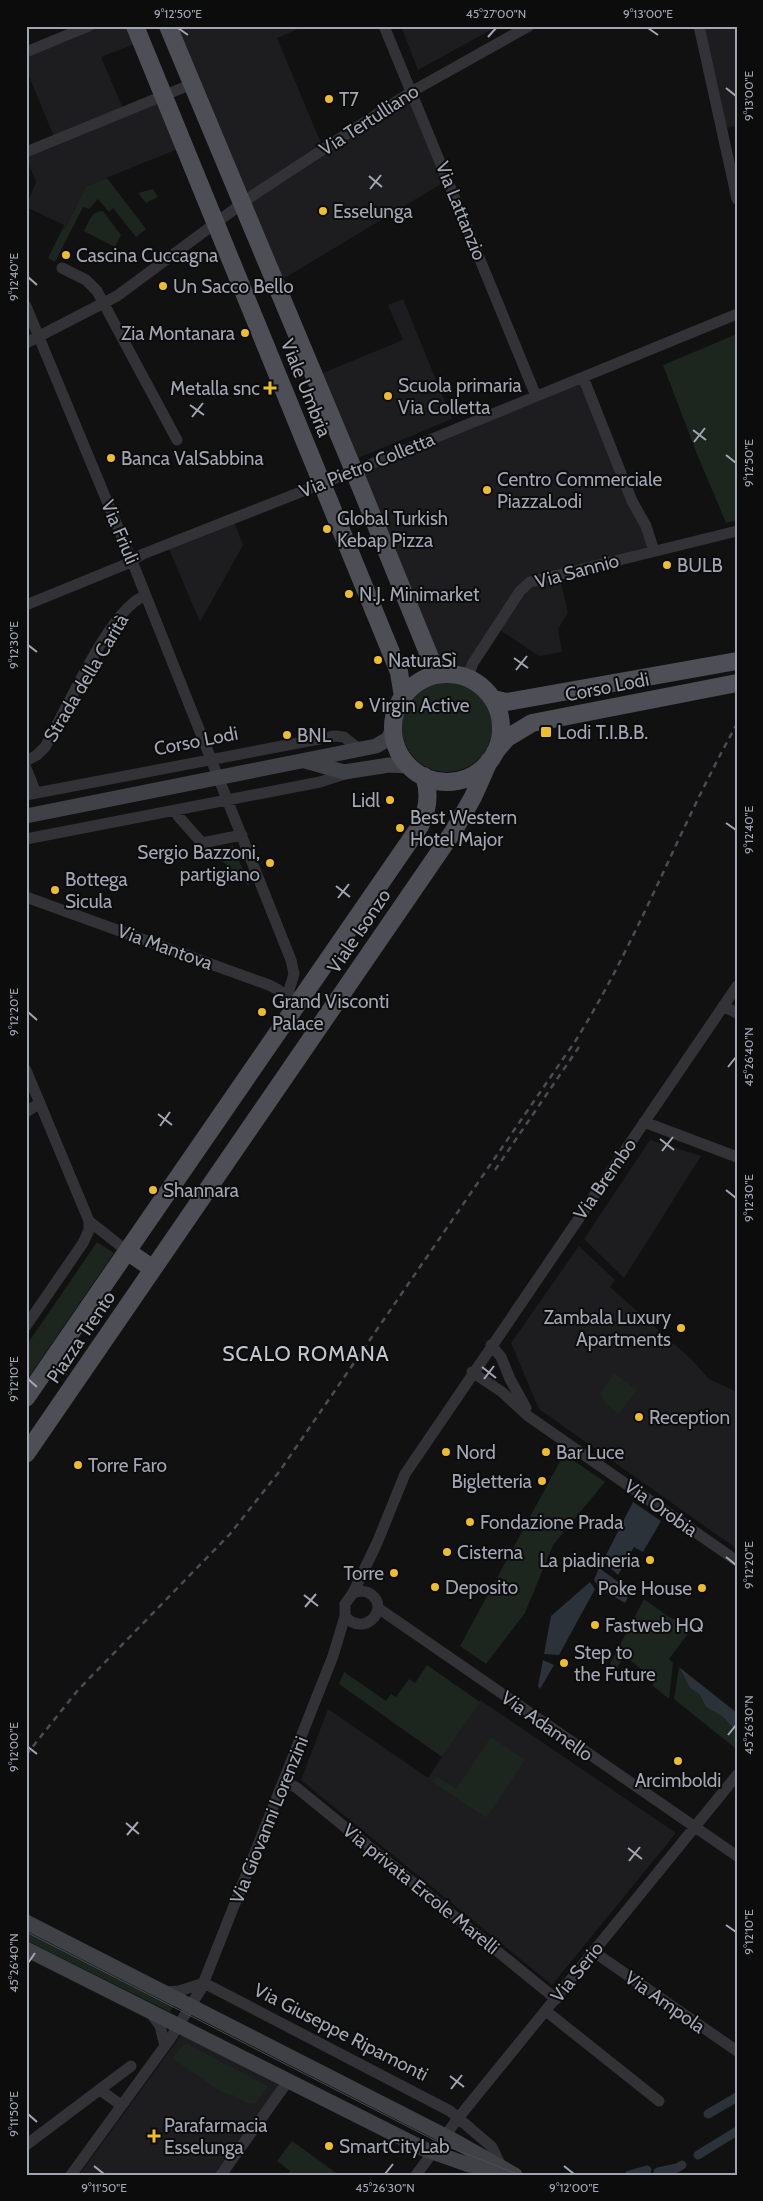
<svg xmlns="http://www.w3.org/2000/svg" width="763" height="2201" viewBox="0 0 763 2201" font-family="Cabin,sans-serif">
<rect width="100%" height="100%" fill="#111112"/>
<path fill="#1d1d1f" d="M91 26H134L140 42 101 57 124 111 55 139 26 69V53Z
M169 26H305L277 38 323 148 241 202Z
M401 26H498L418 70Z
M701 26H737V126L723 128Z
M410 96 446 181 278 282 243 204Z
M163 97 183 147 86 186 65 229 63 228 64 225 26 207 36 182 26 158V153Z
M403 299 452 419 358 458 323 373 403 340 388 305Z
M581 380 651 550 559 573 568 613 558 629 562 652 539 656 494 626 463 675 439 673 358 472Z
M234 522 243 545 200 622 169 549Z
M650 1140 701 1156 624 1278 584 1239Z
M579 1246 615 1280 610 1287 691 1359 709 1379 737 1392V1549L539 1409 511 1343Z
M480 1700 676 1833 552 1985 301 1780 328 1709 428 1778Z
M181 2035 280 2083 216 2175H79Z"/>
<path fill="#1d251f" d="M107 178 146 229 136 237 113 208 109 212 98 199 89 209 83 207 55 262 48 258 63 228 65 229 86 186Z
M153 189 158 197 146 203 138 193Z
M103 211 121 235 115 247 84 231C89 222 91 211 103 211Z
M737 334V520L726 523 697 454 663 365Z
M402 727a45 45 0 1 1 90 0a45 45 0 1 1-90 0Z
M233 846 250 887 210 850Z
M97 1242 114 1253 26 1381V1346Z
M614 1373 637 1390 619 1414 605 1403 600 1394Z
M564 1454 605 1482 553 1545 525 1613 486 1664 460 1646Z
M644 1599 669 1617 693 1627 669 1659 673 1663 669 1699 653 1686V1679L625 1656 617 1668 610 1664Z
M427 1665 480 1702 442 1757 339 1684 344 1672 386 1701 391 1694 396 1697 409 1679 415 1683Z
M679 1667 690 1688 700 1695 706 1707 723 1717 737 1733 735 1748 674 1699Z
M491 1737 525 1760 486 1818 433 1782 437 1776 456 1789Z
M26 1928 175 2004 170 2012 26 1940Z
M187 2044 268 2086 255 2104 247 2103 235 2096 221 2092 172 2058 183 2045Z
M292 2141 339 2175H287L290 2171 277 2161Z"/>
<path fill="#2b323a" d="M633 1502 661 1521 643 1552 634 1547 618 1575 603 1561Z
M599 1568 631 1591 625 1603 597 1587V1584L594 1580Z
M590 1582 595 1589 559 1655 544 1654 551 1616Z
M543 1660 554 1665 540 1689 538 1686Z
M679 1667 737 1713V1733L723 1717 706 1707 700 1695 690 1688Z"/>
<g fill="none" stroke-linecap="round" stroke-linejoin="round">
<path stroke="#2b323a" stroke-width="9" d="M708 2114 737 2097
M698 2155 737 2131
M658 2172 677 2168 682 2165
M629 2175 647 2170"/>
<path stroke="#323237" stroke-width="11" d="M384 26 536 396
M699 26 737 199
M26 52 89 26
M26 152 192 84
M62 268 86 280 97 291 177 440
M26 306 136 571 291 960 294 974 287 997
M26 343 117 296 255 194 411 92 529 26
M583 377 632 501 646 526 654 551
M26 605 124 565 143 554 354 471 737 314
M472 680 470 671 473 663 520 591 530 582 737 531
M26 761 37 755 45 747C65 714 110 607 145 596
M26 768 36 793
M26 795 335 736 344 737 359 749
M176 811 178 816 202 843 242 835
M26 839 320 782 348 773
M26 897 269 985C277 989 286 993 289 1002
M723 1006 737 1013
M26 1070 89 1221V1230L83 1243 26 1326
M26 1112 40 1103
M644 1122 737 1157
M89 1221 127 1251
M491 1345 501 1357 510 1379 526 1408
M472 1372 502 1392 528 1416 737 1561
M378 1608 737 1856
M345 1616C363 1638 390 1610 372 1595 366 1590 360 1591 353 1593
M284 1781 297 1788 556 1999
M594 1952 737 2051
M204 1983 450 2111 492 2147 502 2168
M163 1992 179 1991 204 1983
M546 2011 659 2101
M151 2013 160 2026 165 2046
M100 2090 121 2105
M26 2145 131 2066
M71 2175 170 2039 201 1989 333 1656 345 1616V1604L353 1593 377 1543 405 1474 737 986
M221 2175 288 2081
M416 2175 459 2117 737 1775"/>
<path stroke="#404147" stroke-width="15" d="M305 761 344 772 389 765 409 766
M26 816 376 746 388 739 393 729
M26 1922 453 2140 515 2175
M26 1949 424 2149 469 2165 499 2168"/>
<path stroke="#4e4f56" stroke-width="18" d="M135 26 399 672 403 697
M168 26 354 471 431 660 441 674
M393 728a54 54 0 1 1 108 0a54 54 0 1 1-108 0Z
M493 699 507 702 518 700 737 661
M495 752 507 738 532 723 737 683
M127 1251 153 1269
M26 1398 420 826C428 810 430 793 424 776
M26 1454 453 832 473 797 489 761"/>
<path stroke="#4b4c52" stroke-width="1" d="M26 1932 446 2146 520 2175"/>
<path stroke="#4b4c52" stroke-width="2.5" stroke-dasharray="6 5" stroke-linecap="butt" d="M495 1170 581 1044
M26 1755 78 1690 230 1534 279 1472 576 1040C639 939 679 827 737 724"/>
</g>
<path fill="none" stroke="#a2a6b3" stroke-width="2" d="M178 28 188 35M648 28 658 35M488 37 496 28M726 88 736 96M369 176 382 187M370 189 381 175M28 277 37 285M190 405 204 415M192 417 203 403M693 430 706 440M694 442 705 428M726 455 736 463M28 645 37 652M514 658 528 668M516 670 527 656M726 823 736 830M336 886 350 897M338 898 349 884M28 1012 37 1020M728 1067 736 1057M158 1114 172 1125M160 1126 170 1112M660 1139 674 1150M662 1151 673 1137M726 1190 736 1198M482 1367 496 1378M28 1379 37 1387M484 1379 494 1366M726 1557 736 1565M304 1595 318 1606M305 1607 316 1594M728 1735 736 1725M28 1747 37 1754M126 1823 139 1834M127 1835 138 1822M628 1848 642 1859M629 1861 640 1847M726 1925 736 1932M28 1963 35 1953M450 2076 464 2087M451 2089 462 2075M28 2114 37 2122M94 2166 104 2174M564 2166 574 2174M385 2174 393 2164"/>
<g fill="#edbd2e" stroke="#0c0c0d" stroke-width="2">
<circle cx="329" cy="99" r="5"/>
<circle cx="323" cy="211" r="5"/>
<circle cx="66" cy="255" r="5"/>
<circle cx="163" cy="286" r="5"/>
<circle cx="245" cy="333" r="5"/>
<path d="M267.5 380.5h5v5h5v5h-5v5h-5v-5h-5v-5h5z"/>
<circle cx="388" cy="396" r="5"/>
<circle cx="111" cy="458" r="5"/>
<circle cx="487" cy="490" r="5"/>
<circle cx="327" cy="529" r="5"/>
<circle cx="667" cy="565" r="5"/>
<circle cx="349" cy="594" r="5"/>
<circle cx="378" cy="660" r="5"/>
<circle cx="359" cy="705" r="5"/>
<rect x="540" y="726" width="12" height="12" rx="2.5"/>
<circle cx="287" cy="735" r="5"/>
<circle cx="390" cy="800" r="5"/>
<circle cx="400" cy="828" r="5"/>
<circle cx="270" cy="863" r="5"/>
<circle cx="55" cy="890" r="5"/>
<circle cx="262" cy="1012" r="5"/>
<circle cx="153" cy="1190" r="5"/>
<circle cx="681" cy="1328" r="5"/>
<circle cx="639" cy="1417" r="5"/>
<circle cx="446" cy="1452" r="5"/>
<circle cx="546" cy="1452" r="5"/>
<circle cx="78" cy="1465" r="5"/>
<circle cx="542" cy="1481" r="5"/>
<circle cx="470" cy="1522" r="5"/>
<circle cx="447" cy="1552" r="5"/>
<circle cx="650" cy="1560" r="5"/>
<circle cx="394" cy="1573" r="5"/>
<circle cx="435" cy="1587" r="5"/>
<circle cx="702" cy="1588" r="5"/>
<circle cx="595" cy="1625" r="5"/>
<circle cx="564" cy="1663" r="5"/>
<circle cx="678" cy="1761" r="5"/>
<path d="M151.5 2128.5h5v5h5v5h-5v5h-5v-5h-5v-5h5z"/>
<circle cx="329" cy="2146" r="5"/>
</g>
<g text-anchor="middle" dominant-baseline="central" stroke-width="4" stroke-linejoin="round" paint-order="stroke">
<g font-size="19" fill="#a2a6b3" stroke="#0c0c0d" text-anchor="start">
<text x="339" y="99">T7</text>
<text x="333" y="211">Esselunga</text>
<text x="76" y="255">Cascina Cuccagna</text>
<text x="173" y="286">Un Sacco Bello</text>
<text x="235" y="333" text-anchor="end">Zia Montanara</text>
<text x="398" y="385">Scuola primaria<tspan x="398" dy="22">Via Colletta</tspan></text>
<text x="260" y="388" text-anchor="end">Metalla snc</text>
<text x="121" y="458">Banca ValSabbina</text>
<text x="497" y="479">Centro Commerciale<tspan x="497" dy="22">PiazzaLodi</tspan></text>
<text x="337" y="518">Global Turkish<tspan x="337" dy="22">Kebap Pizza</tspan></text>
<text x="677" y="565">BULB</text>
<text x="359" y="594">N.J. Minimarket</text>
<text x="388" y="660">NaturaSì</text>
<text x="369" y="705">Virgin Active</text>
<text x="557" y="732">Lodi T.I.B.B.</text>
<text x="297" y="735">BNL</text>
<text x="380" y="800" text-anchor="end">Lidl</text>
<text x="410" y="817">Best Western<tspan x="410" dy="22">Hotel Major</tspan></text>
<text x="260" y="852" text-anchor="end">Sergio Bazzoni,<tspan x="260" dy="22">partigiano</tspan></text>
<text x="65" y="879">Bottega<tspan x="65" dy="22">Sicula</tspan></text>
<text x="272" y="1001">Grand Visconti<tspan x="272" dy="22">Palace</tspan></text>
<text x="163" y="1190">Shannara</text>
<text x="671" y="1317" text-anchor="end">Zambala Luxury<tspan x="671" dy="22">Apartments</tspan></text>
<text x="649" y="1417">Reception</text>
<text x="456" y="1452">Nord</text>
<text x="556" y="1452">Bar Luce</text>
<text x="88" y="1465">Torre Faro</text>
<text x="532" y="1481" text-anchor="end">Bigletteria</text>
<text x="480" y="1522">Fondazione Prada</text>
<text x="457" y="1552">Cisterna</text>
<text x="640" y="1560" text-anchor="end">La piadineria</text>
<text x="384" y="1573" text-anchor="end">Torre</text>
<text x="445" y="1587">Deposito</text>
<text x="692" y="1588" text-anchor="end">Poke House</text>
<text x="605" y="1625">Fastweb HQ</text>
<text x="574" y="1652">Step to<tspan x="574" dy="22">the Future</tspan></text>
<text x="678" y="1780" text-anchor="middle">Arcimboldi</text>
<text x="164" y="2125">Parafarmacia<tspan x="164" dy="22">Esselunga</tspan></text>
<text x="339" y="2146">SmartCityLab</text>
</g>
<g font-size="19" fill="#a2a6b3" stroke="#0c0c0d">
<text transform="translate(369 120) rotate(-33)">Via Tertulliano</text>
<text transform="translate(461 211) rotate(68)">Via Lattanzio</text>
<text transform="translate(306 388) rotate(68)">Viale Umbria</text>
<text transform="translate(367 465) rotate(-22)">Via Pietro Colletta</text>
<text transform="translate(120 532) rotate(67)">Via Friuli</text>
<text transform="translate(577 571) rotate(-15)">Via Sannio</text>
<text transform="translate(86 678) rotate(-59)">Strada della Carità</text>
<text transform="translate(607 687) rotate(-11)">Corso Lodi</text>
<text transform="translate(196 741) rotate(-11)">Corso Lodi</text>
<text transform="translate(359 931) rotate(-56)">Viale Isonzo</text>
<text transform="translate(165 947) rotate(20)">Via Mantova</text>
<text transform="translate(605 1179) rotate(-55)">Via Brembo</text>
<text transform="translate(81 1337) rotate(-56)">Piazza Trento</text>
<text transform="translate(661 1508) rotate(35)">Via Orobia</text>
<text transform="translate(547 1726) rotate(35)">Via Adamello</text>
<text transform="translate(269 1820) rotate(-68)">Via Giovanni Lorenzini</text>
<text transform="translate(421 1889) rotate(39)">Via privata Ercole Marelli</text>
<text transform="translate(577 1972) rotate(-51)">Via Serio</text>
<text transform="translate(665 2002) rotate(35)">Via Ampola</text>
<text transform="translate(341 2032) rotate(27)">Via Giuseppe Ripamonti</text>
</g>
<g font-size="21" letter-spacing="1" fill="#c3c5cf" stroke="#0c0c0d">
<text x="306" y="1353">SCALO ROMANA</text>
</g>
</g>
<rect width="763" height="2201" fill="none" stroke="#0c0c0d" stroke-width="55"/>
<rect x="28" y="28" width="708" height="2146" fill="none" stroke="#a2a6b3" stroke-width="2"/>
<g font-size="12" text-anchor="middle" fill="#a2a6b3">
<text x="178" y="18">9°12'50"E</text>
<text x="496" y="18">45°27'00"N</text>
<text x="648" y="18">9°13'00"E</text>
<text transform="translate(749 96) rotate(-90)" y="4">9°13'00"E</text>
<text transform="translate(14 277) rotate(-90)" y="4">9°12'40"E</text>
<text transform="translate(749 463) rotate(-90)" y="4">9°12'50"E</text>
<text transform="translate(14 645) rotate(-90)" y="4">9°12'30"E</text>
<text transform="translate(749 830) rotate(-90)" y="4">9°12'40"E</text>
<text transform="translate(14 1012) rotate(-90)" y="4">9°12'20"E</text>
<text transform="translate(749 1057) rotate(-90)" y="4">45°26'40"N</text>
<text transform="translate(749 1198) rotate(-90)" y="4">9°12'30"E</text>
<text transform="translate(14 1379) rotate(-90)" y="4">9°12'10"E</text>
<text transform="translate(749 1565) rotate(-90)" y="4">9°12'20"E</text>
<text transform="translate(749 1725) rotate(-90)" y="4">45°26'30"N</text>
<text transform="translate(14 1747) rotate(-90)" y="4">9°12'00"E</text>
<text transform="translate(749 1932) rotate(-90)" y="4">9°12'10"E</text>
<text transform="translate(14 1963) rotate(-90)" y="4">45°26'40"N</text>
<text transform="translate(14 2114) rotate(-90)" y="4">9°11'50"E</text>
<text x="104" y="2192">9°11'50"E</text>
<text x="385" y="2192">45°26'30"N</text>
<text x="574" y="2192">9°12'00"E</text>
</g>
</svg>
